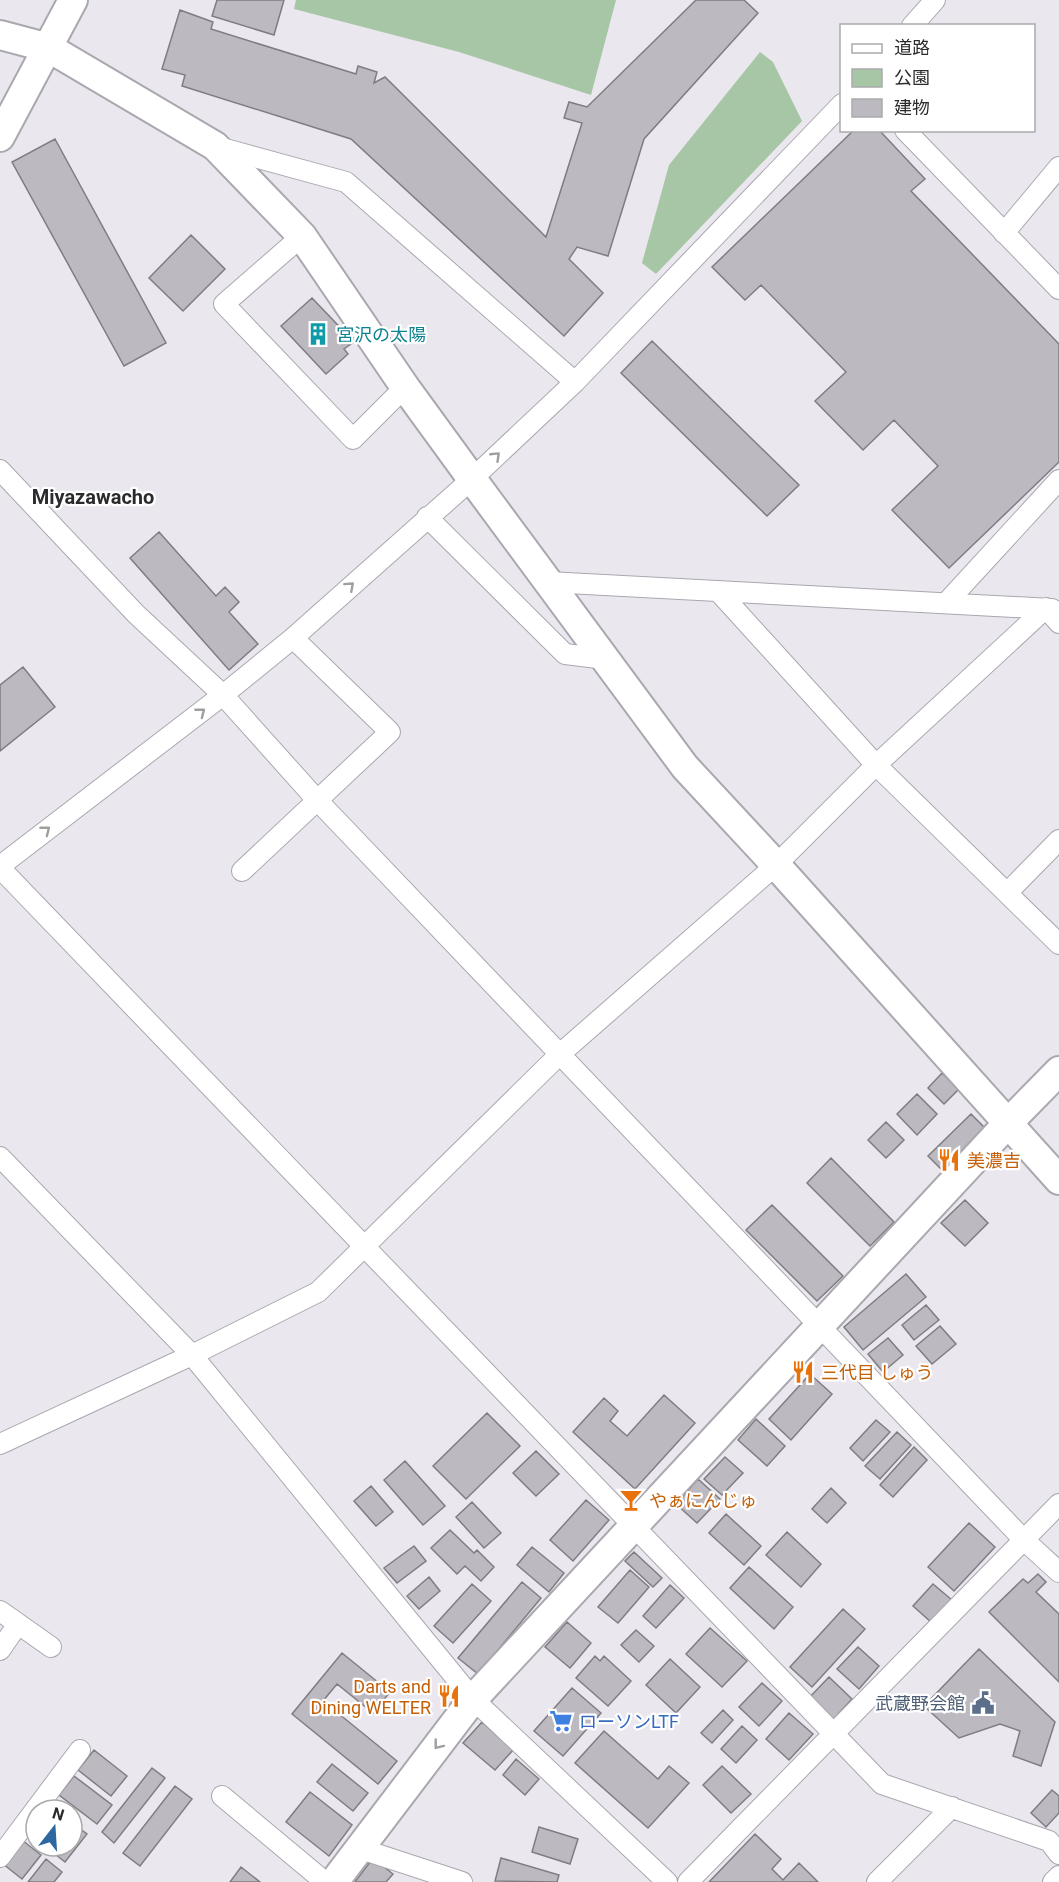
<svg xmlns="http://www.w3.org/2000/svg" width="1059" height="1882" viewBox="0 0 1059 1882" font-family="Roboto,'Noto Sans JP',sans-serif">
<rect width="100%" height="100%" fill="#eae7ef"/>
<path fill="#a7c6a5" d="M296 0H616L591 95 459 52 294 9Z
M760 52 773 62 802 121 656 274 642 263 669 165Z"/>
<path fill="#bdb9c1" stroke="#807c83" stroke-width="1.5" d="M217 0H284L274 35 212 16Z
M696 0H744L758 13 644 139 608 256 577 247 569 259 603 293 564 336 351 139 182 86 185 75 162 69 180 10 213 22 211 29 356 74 358 66 377 72 374 83 385 77 546 237 582 123 564 118 569 102 587 107Z
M854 130H879L925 179 911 191 1059 344V462L949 568 892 510 938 466 894 420 863 450 815 401 846 372 761 285 745 300 712 267Z
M55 139 166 343 124 366 12 162Z
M191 235 225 269 183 311 149 278Z
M312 298 354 342 344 349 348 354 326 374 281 326Z
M652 341 799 485 767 516 621 373Z
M159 532 216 596 225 587 239 602 229 612 258 644 229 670 130 558Z
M23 667 55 707 0 751V685Z
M942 1073 959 1089 944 1104 928 1088Z
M917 1094 937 1114 917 1135 897 1114Z
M971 1114 989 1132 947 1175 928 1156Z
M886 1122 904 1140 886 1158 868 1140Z
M831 1158 894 1222 870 1246 807 1183Z
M965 1200 988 1223 965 1246 941 1223Z
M772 1205 843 1276 817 1301 746 1230Z
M906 1274 926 1297 863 1350 844 1327Z
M926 1305 939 1320 914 1340 902 1325Z
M940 1326 956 1344 932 1364 916 1346Z
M888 1338 903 1355 883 1372 868 1354Z
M810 1374 832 1394 791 1440 769 1419Z
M664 1395 695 1423 635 1489 573 1432 604 1398 618 1411 610 1421 627 1436Z
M487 1413 520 1446 466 1499 433 1466Z
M756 1419 785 1446 767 1466 738 1440Z
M876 1420 890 1432 863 1461 850 1448Z
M897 1432 911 1445 880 1479 865 1466Z
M914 1447 927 1460 893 1497 880 1485Z
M536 1451 559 1474 536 1496 513 1473Z
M725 1457 743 1473 722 1495 704 1479Z
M405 1461 445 1506 423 1525 384 1480Z
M698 1479 720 1499 697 1523 676 1504Z
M371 1486 393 1512 376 1526 354 1501Z
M831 1488 846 1503 827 1523 812 1509Z
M586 1500 609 1520 573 1561 550 1540Z
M472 1502 501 1533 484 1548 456 1517Z
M726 1514 761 1546 744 1565 709 1533Z
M969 1523 995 1547 954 1591 928 1567Z
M450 1530 474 1553 477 1550 494 1567 481 1581 465 1566 457 1574 431 1548Z
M787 1532 821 1564 801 1587 766 1555Z
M414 1546 426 1561 397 1583 384 1568Z
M532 1547 564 1573 549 1592 517 1565Z
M634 1552 662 1578 653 1587 625 1561Z
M749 1567 793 1607 774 1629 730 1588Z
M630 1570 649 1587 618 1623 598 1607Z
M1038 1574 1046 1582 1036 1592 1059 1614V1682L989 1612 1023 1579 1028 1583Z
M429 1577 440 1591 419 1609 407 1596Z
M522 1582 541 1598 478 1674 458 1658Z
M472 1584 491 1601 453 1643 434 1626Z
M933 1584 952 1600 932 1623 913 1606Z
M670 1585 684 1598 656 1628 643 1616Z
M843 1609 865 1629 812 1687 790 1667Z
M567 1622 591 1643 570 1668 545 1647Z
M710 1628 747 1661 722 1687 686 1654Z
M636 1630 654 1646 639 1662 621 1645Z
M858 1647 879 1666 859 1689 837 1669Z
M979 1649 1055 1722 1041 1766 1013 1756 1020 1731 1000 1724 959 1738 924 1706Z
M342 1653 390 1692 373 1713 337 1684 323 1701 397 1761 378 1784 292 1714Z
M595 1656 600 1661 604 1656 631 1681 608 1706 576 1678Z
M670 1659 700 1687 676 1713 646 1685Z
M829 1677 852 1699 832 1721 808 1699Z
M762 1683 782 1701 759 1726 739 1707Z
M572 1688 601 1713 563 1756 534 1731Z
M723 1710 733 1720 712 1743 701 1733Z
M789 1713 813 1734 789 1760 766 1739Z
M482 1722 513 1750 495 1770 463 1743Z
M742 1726 757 1740 736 1763 721 1749Z
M604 1731 658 1779 669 1766 689 1783 648 1828 575 1763Z
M94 1750 127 1776 111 1796 78 1770Z
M516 1759 539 1779 525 1795 503 1775Z
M332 1764 368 1793 353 1811 317 1782Z
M722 1766 751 1794 731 1813 703 1785Z
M152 1768 165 1778 114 1843 102 1832Z
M74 1776 112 1805 97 1824 59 1795Z
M175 1786 192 1799 140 1866 123 1853Z
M1052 1790 1059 1796V1813L1046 1827 1031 1813Z
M310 1792 352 1825 329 1856 286 1822Z
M72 1823 87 1834 65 1862 45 1846H72Z
M539 1827 578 1839 570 1864 532 1852Z
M755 1834 781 1859 772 1869 783 1880 799 1863 818 1882H709Z
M22 1840 41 1855 22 1879 3 1864Z
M373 1858 393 1874 386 1882H355Z
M501 1858 559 1875 557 1882 495 1881Z
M46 1859 62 1872 54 1882H28Z
M241 1867 260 1882H230Z"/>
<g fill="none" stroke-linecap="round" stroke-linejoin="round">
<g stroke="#aaa7af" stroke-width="22">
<path id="street" d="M912 26 935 0
M905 130 1059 289
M218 147 346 182 575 382
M1004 233 1059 167
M302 236 224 304 353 439 405 387
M0 470 136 614 223 695 317 800 1024 1540 1059 1572
M427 517 565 654 606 659
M548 582 1052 609
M718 591 876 765 1059 944
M947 602 1059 480
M0 866 223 695 293 638 472 479 575 382 842 104
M0 868 882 1784 1049 1841 1059 1854
M242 871 390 732 293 638
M1007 893 1059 840
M0 1157 192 1355 473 1699 667 1882
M0 1444 192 1355 318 1292 560 1054 776 865 876 765 1046 608 1059 623
M0 1611 51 1647
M0 1650 18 1624
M222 1796 325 1882
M358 1848 462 1882
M0 1857 80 1750
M688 1882 1059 1504
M877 1882 952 1807
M1053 1882 1059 1876"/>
</g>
<g stroke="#aaa7af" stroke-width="32">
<path id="secondary" d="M0 35 49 48 215 146 302 236 405 387 472 479 685 767 776 865 1059 1180
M0 137 73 0
M334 1882 473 1699 1009 1122 1059 1071"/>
</g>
<use href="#street" stroke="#fff" stroke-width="20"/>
<use href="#secondary" stroke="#fff" stroke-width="28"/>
</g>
<defs><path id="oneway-chevron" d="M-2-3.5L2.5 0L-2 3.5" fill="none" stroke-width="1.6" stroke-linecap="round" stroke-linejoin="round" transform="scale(1.5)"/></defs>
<g stroke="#a09fa0">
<use href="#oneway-chevron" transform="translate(496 456) rotate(-44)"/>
<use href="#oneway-chevron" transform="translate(350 586) rotate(-42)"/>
<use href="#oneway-chevron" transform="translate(201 712) rotate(-38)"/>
<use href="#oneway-chevron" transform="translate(46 830) rotate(-38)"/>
<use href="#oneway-chevron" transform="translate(438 1745) rotate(128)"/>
</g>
<defs>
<g id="building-bare" transform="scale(1.8)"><path d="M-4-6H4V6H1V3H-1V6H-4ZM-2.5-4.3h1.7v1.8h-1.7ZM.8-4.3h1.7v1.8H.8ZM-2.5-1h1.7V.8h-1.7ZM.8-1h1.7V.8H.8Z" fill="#0f9aa8" stroke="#fff" stroke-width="2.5" paint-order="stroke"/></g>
<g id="restaurant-bare" transform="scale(1.8)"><path d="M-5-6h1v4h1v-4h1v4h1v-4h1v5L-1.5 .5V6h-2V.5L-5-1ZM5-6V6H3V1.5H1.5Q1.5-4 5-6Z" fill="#e8710a" stroke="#fff" stroke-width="2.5" paint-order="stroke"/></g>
<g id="bar-bare" transform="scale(1.8)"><path d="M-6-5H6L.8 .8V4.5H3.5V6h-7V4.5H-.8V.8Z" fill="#e8710a" stroke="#fff" stroke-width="2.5" paint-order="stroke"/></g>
<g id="civic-bare" transform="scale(1.8)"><path d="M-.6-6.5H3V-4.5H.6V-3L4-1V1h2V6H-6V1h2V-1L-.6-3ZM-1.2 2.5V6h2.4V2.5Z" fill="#5c6f8a" stroke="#fff" stroke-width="2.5" paint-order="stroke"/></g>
<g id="supermarket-bare" transform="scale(1.8)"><path d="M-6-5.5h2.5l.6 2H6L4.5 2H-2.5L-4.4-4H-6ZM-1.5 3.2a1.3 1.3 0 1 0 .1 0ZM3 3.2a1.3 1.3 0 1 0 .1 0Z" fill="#3f7fe0" stroke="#fff" stroke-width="2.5" paint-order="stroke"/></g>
</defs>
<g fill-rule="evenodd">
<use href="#building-bare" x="318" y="334"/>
<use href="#restaurant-bare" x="949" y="1160"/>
<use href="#restaurant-bare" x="803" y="1372"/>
<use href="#bar-bare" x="631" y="1500"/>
<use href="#restaurant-bare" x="449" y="1696"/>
<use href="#civic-bare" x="983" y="1703"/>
<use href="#supermarket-bare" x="561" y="1721"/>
</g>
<g text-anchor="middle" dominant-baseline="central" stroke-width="4.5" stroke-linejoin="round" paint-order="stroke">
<g font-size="18" fill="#0d838f" stroke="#fff" text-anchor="start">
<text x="336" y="334">宮沢の太陽</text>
</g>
<g font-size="18" fill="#c56008" stroke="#fff" text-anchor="start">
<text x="967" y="1160">美濃吉</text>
<text x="821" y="1372">三代目 しゅう</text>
<text x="649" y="1500">やぁにんじゅ</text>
<text x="431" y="1686" text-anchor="end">Darts and<tspan x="431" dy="21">Dining WELTER</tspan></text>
</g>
<g font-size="18" fill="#4e5e75" stroke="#fff" text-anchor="end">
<text x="965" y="1703">武蔵野会館</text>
</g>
<g font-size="18" fill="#366cbe" stroke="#fff" text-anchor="start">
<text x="579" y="1721">ローソンLTF</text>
</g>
<g font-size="20" font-weight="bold" fill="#2b2a2d" stroke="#fff">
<text x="93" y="497">Miyazawacho</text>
</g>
</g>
<rect x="840" y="24" width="195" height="108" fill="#ffffff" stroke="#aaaaab" stroke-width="1.5"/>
<rect x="852" y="44" width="30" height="9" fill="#ffffff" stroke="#aaaaab" stroke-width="1.5"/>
<text x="894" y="54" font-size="18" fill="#2b2a2d">道路</text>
<rect x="852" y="69" width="30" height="18" fill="#a7c6a5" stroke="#aaaaab" stroke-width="1.5"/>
<text x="894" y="84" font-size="18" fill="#2b2a2d">公園</text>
<rect x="852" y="99" width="30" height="18" fill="#bdb9c1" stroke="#aaaaab" stroke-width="1.5"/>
<text x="894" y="114" font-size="18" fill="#2b2a2d">建物</text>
<g transform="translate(54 1828) rotate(17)"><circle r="28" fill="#ffffff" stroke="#aaaaab" stroke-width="1.5"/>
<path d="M0-4.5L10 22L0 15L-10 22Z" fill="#2c689f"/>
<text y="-9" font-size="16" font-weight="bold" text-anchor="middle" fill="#2b2a2d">N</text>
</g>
</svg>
